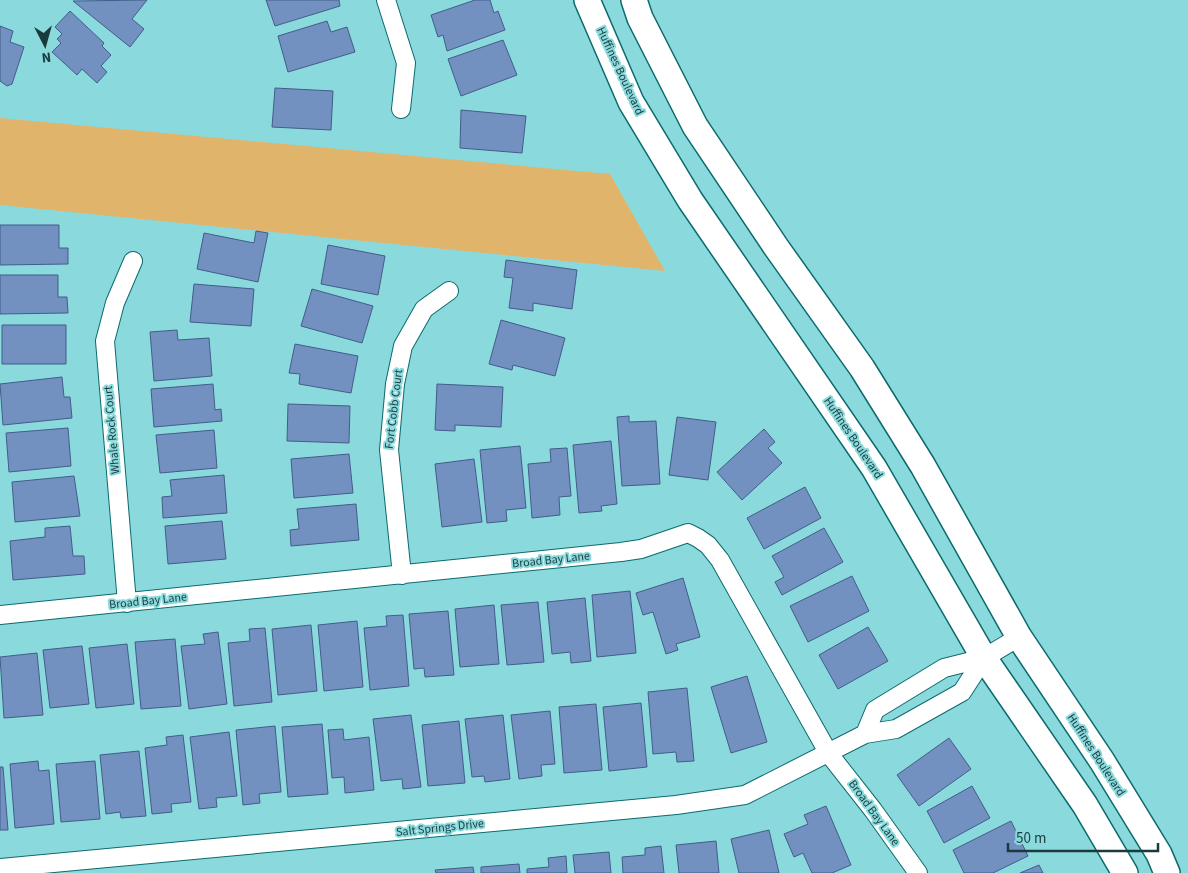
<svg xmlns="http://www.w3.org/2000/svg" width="1188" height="873" viewBox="0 0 1188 873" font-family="'Source Sans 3',sans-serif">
<rect width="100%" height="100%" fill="#8adadd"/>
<path fill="#e0b46b" d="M0 118 610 174 665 271 0 205Z"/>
<path fill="#7391c0" stroke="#415d89" d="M147 0 132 19 144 29 130 47 73 1Z
M266 0H339L340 6 275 26Z
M475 0H490L494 13 498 11 505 30 447 51 443 35 438 37 431 15Z
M70 11 104 43 102 46 111 55 101 66 107 72 97 83 82 69 77 75 52 52 61 43 57 39 62 34 55 27Z
M327 21 331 32 347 27 355 52 288 72 278 36Z
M0 26 13 31 10 42 24 47 12 84 7 86 0 81Z
M503 40 517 75 461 96 448 59Z
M275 88 333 91 331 130 272 127Z
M461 110 526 116 522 153 460 148Z
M0 225H59V248H68V264L0 265Z
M256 231 268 233 258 282 197 269 204 233 254 243Z
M328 245 385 256 378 295 321 284Z
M506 260 577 270 572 309 533 303V311L509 308 513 278 504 277Z
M0 275H58V297H67L68 313 0 314Z
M194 284 254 289 251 326 190 322Z
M312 289 373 306 362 343 301 326Z
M501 320 565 338 555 376 513 365 512 370 489 364Z
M2 325H66V364H2Z
M177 330 178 340 209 338 212 376 154 381 150 332Z
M295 344 358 356 351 393 299 384 300 374 289 373Z
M62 377 64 397H70L72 418 3 425 0 384Z
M213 384 215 410 221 409 222 421 154 427 151 389Z
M437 384 503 387 501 427 455 425V431L435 430Z
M288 404 350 406 349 443 287 441Z
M629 416V422L656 421 660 484 622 486 617 417Z
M677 417 716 422 708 480 669 475Z
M68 428 71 466 9 472 6 433Z
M764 429 775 442 768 448 782 463 742 500 717 472Z
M214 430 217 468 160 473 156 435Z
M611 441 617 504 601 506 602 511 579 513 573 445Z
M520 446 526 508 506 510 507 521 487 523 480 450Z
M567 448 571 496 559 497 560 515 532 518 528 464 551 462 550 449Z
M349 454 353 493 294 498 291 459Z
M474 459 482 522 442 527 435 464Z
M224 475 227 513 163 518 162 497 172 496 170 480Z
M74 476 80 516 15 522 12 482Z
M805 487 821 518 764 549 747 518Z
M356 504 359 540 291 546 290 530 299 529 297 509Z
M222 521 226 559 168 564 165 526Z
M70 526 73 556H84L85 574 13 580 10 541 45 537V528Z
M824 528 843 562 782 595 775 582 784 577 772 556Z
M852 576 869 611 808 642 790 606Z
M683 578 700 637 676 644 678 650 666 654 653 612 643 615 636 593Z
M630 591 636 653 597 657 592 595Z
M585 598 591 661 571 663 570 652 552 654 547 602Z
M538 602 544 662 507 665 501 605Z
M494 605 499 664 460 667 455 609Z
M448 611 454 675 425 677 424 668 414 669 409 614Z
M403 615 409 686 370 690 364 628 387 626 386 616Z
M357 621 363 687 324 691 318 625Z
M311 625 317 691 278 695 272 629Z
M868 627 888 661 838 689 819 655Z
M265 628 272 702 234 706 228 643 250 641 249 629Z
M218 632 227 704 189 709 181 646 205 644 203 634Z
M175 639 181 706 141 709 135 642Z
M127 644 134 704 96 708 89 648Z
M82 646 89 704 50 708 43 650Z
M37 653 43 715 4 718 0 657Z
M747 676 767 742 731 753 711 687Z
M687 688 694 761 677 762 676 752 653 754 648 692Z
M641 703 647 767 609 771 603 707Z
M596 704 602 770 564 773 559 707Z
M550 711 555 764 541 765 542 776 519 779 511 715Z
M411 715 421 787 403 789 402 779 381 781 373 719Z
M503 715 510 779 485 782 484 776 472 777 465 719Z
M459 721 465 783 428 786 422 725Z
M322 724 328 794 288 797 282 727Z
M275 726 281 792 259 794 260 803 243 805 236 730Z
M343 729 344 740 369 737 374 790 345 793 344 777 332 778 328 730Z
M229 732 237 796 216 798 217 807 199 809 190 737Z
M183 735 191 802 171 804 172 812 152 814 145 748 167 745 166 737Z
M949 738 971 769 919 806 897 775Z
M139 751 146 816 121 818 120 812 106 814 100 755Z
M38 761 39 771 49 770 54 824 15 828 10 764Z
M95 761 100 819 61 822 56 764Z
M0 767H3L8 830H0Z
M972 786 990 818 944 843 927 811Z
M826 806 851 865 832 873H812L803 853 794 857 784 834 808 824 804 815Z
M1011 821 1028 856 993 873H964L953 850Z
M769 830 779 873H739L731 839Z
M716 841 719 873H679L676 845Z
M661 846 664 873H623L622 857 645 855V848Z
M609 852 611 873H575L573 855Z
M566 856 567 873H527V869L549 867 548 858Z
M519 864 520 873H481V867Z
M1039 865 1043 873H1020Z
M473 867 474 873H436L435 870Z"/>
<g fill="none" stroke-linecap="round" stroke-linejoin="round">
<g stroke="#0c6a6d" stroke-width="20">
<path id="minor" d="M386 0 406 63 401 109
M402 575 389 450 395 384 403 346 424 309 449 291
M127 603 105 341 115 303 133 261
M0 615 621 552 641 549 688 533 698 538 708 545 720 560 829 754 873 810 918 873
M865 734 875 710 944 668 984 658 1019 637
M0 868 676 805 745 795 865 734 896 729 962 692 984 658"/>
</g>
<g stroke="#0c6a6d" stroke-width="28">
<path id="secondary" d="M587 0 631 102 690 200 874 468 984 658 1085 805 1125 873
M634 0 640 18 695 126 776 247 862 368 923 466 1019 637 1102 761 1159 854 1167 873"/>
</g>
<use href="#minor" stroke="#fff" stroke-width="18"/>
<use href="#secondary" stroke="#fff" stroke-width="25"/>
</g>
<g text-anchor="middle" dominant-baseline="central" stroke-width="4" stroke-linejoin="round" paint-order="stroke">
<g font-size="12" fill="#1a3b3d" stroke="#8adadd">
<text transform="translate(620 71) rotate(65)">Huffines Boulevard</text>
<text transform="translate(394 409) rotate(-83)">Fort Cobb Court</text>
<text transform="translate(112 430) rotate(-95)">Whale Rock Court</text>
<text transform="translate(853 438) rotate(56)">Huffines Boulevard</text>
<text transform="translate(551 560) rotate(-6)">Broad Bay Lane</text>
<text transform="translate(148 601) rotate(-6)">Broad Bay Lane</text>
<text transform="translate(1096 755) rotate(57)">Huffines Boulevard</text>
<text transform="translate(874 813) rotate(54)">Broad Bay Lane</text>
<text transform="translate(440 828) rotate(-6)">Salt Springs Drive</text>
</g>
</g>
<g transform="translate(45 45) rotate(174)" stroke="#8adadd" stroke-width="4" paint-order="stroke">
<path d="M0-4L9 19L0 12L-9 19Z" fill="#1a3b3d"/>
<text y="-8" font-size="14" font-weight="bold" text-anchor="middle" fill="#1a3b3d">N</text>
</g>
<path d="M1008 843v8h150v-8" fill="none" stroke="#1a3b3d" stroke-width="2.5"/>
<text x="1016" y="843" font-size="15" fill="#1a3b3d" stroke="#8adadd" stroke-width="4" paint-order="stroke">50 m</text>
</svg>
